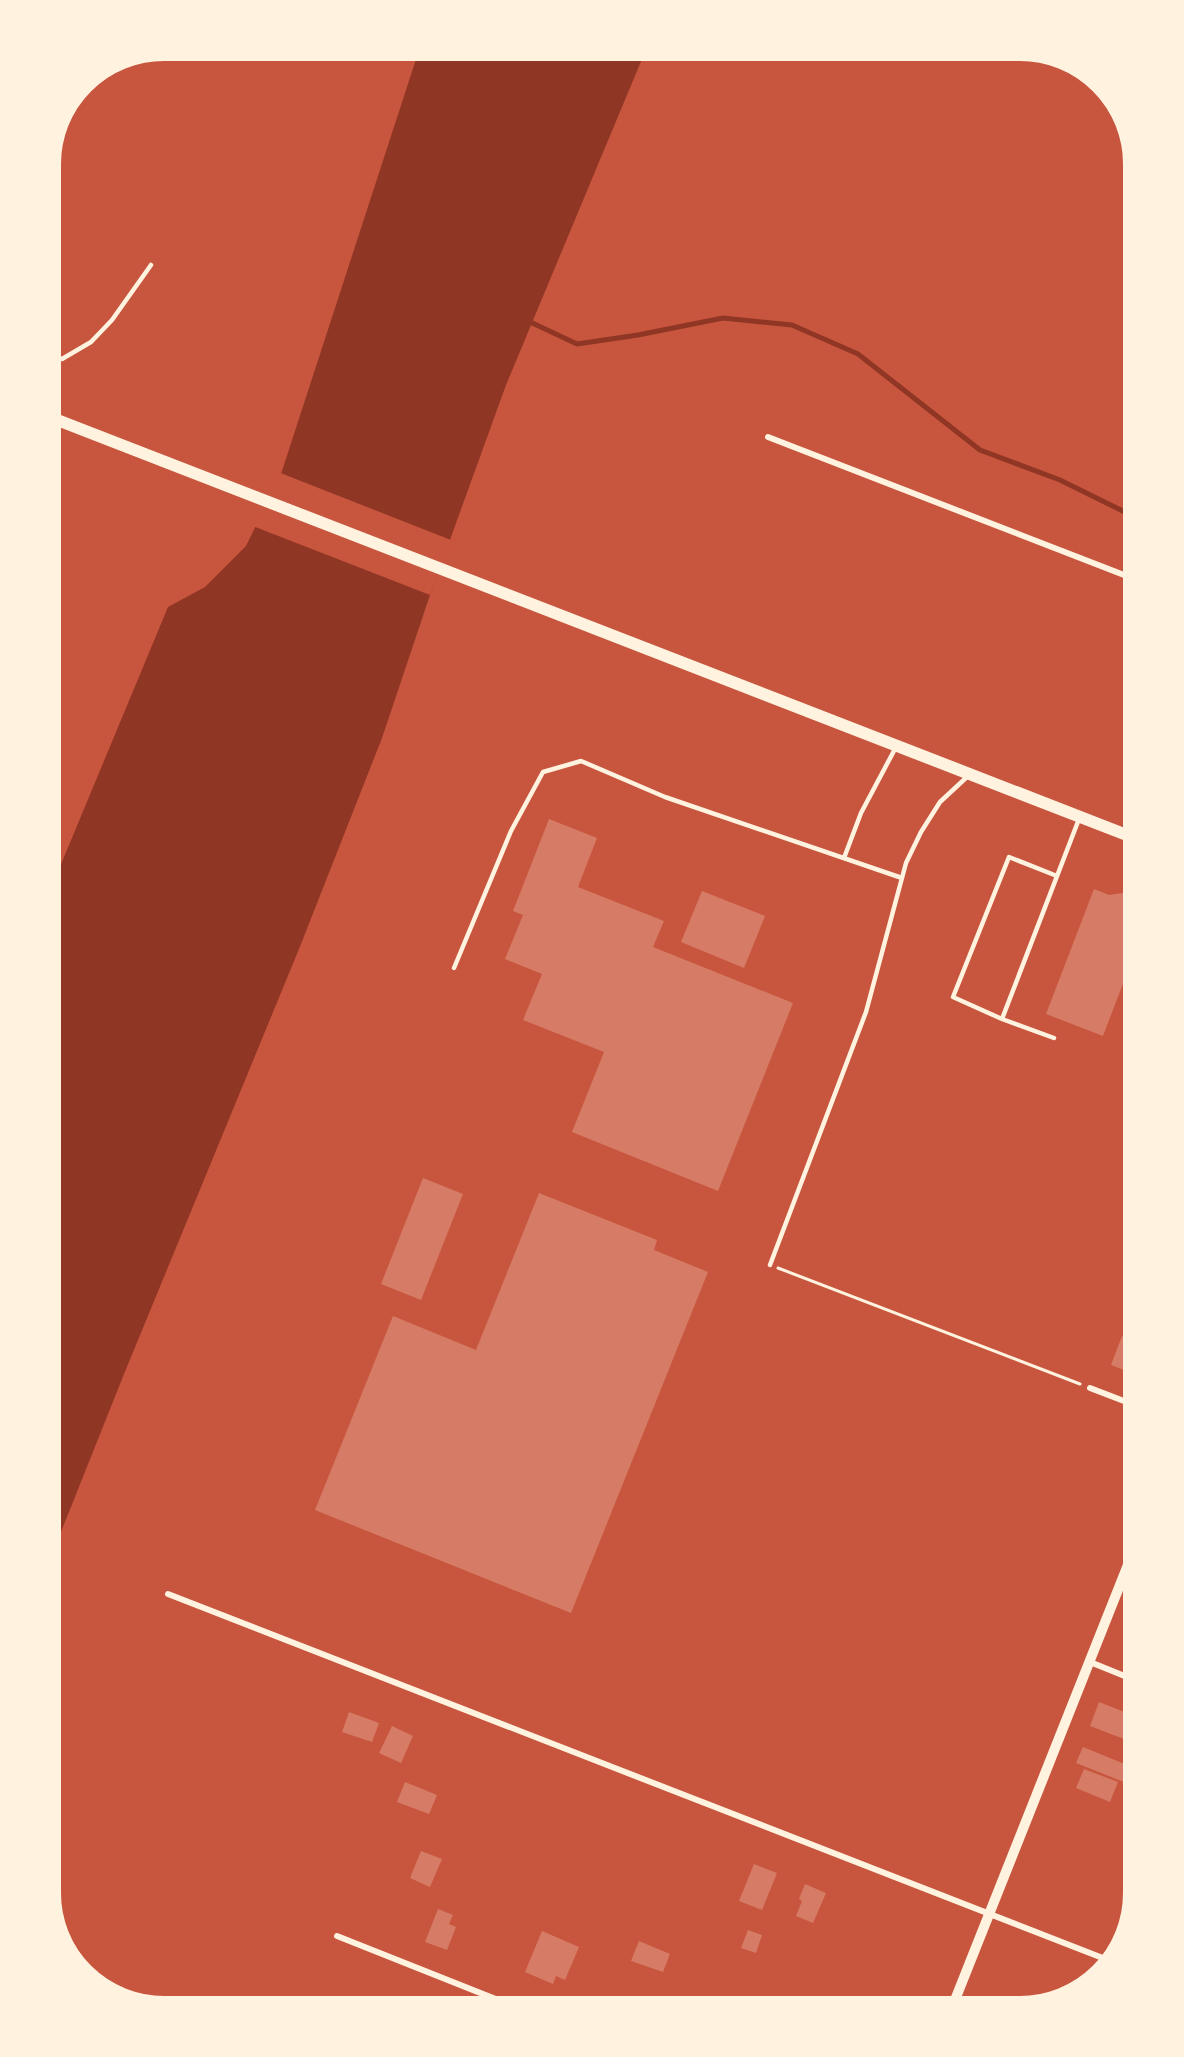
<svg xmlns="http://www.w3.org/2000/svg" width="1184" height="2057" viewBox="0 0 1184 2057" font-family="'PT Sans',sans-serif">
<rect width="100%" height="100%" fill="#c8553d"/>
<path fill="#8f3625" d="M420 47H647L506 385 430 595 382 738 299 949 124 1374 47 1567V898L168 607 205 587 246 546 281 474Z"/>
<path fill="#c8553d" d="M278 472 451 540 430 595 253 526Z"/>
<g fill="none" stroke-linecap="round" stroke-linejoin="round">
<path stroke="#8f3625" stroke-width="5" d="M526 320 577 344 638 335 723 318 792 325 858 354 980 450 1060 480 1137 518"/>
</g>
<path fill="#d67c66" d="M549 819 597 838 578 887 664 921 653 947 793 1003 718 1191 572 1132 604 1052 523 1020 542 974 505 959 523 915 513 911Z
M1094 889 1109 895 1123 893 1133 896 1130 906 1137 908V965L1134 975 1127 973 1103 1036 1046 1014Z
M702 891 765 916 744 968 681 942Z
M423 1178 463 1194 421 1300 381 1284Z
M539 1193 657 1240 654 1250 708 1272 571 1613 315 1510 393 1316 476 1350Z
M1122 1336 1137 1342V1375L1111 1365Z
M1099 1702 1137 1717V1744L1090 1726Z
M349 1712 379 1723 372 1742 342 1732Z
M392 1726 413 1736 401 1763 379 1753Z
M1083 1747 1137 1769V1776L1134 1786 1076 1763Z
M1084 1769 1118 1782 1110 1802 1076 1788Z
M405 1782 437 1795 429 1814 397 1802Z
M1130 1809 1137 1813V1829L1124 1822Z
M421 1851 442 1859 430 1887 410 1878Z
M754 1864 777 1873 762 1910 739 1901Z
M805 1884 826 1893 813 1923 796 1916 802 1901 799 1899Z
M438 1909 453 1915 449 1924 456 1927 447 1950 425 1942Z
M748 1930 762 1935 756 1953 741 1948Z
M542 1931 579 1947 565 1980 556 1976 553 1984 525 1972Z
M639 1941 670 1954 663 1972 631 1961Z
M717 2004 734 2010H714Z"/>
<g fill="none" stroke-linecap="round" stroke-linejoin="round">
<path stroke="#fff3e0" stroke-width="3" d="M778 1268 1080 1384"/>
<path stroke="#fff3e0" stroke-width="4.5" d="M47 356 62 359 91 342 112 320 151 265
M844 858 861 813 896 747
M454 968 511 831 543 772 581 761 665 797 902 878
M1002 1019 1079 819
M1054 1038 1002 1019 953 997 1009 857 1057 876
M770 1265 866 1012 906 863 921 832 940 802 968 776"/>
<path stroke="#fff3e0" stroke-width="6" d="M768 437 1137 580
M1090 1388 1137 1406
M168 1594 1113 1962
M1090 1662 1137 1681
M337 1936 523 2010"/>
<path stroke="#fff3e0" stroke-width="10" d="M951 2010 1137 1542"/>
<path stroke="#fff3e0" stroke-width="12" d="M47 416 1137 839"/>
</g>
<path d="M0 0H1184V2057H0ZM164 57H1020A107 107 0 0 1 1127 164V1893A107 107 0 0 1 1020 2000H164A107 107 0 0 1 57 1893V164A107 107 0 0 1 164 57Z" fill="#fff3e0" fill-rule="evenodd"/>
<path fill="none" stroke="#fff3e0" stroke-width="8" d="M164 57H1020A107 107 0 0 1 1127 164V1893A107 107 0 0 1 1020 2000H164A107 107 0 0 1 57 1893V164A107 107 0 0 1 164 57Z"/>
</svg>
